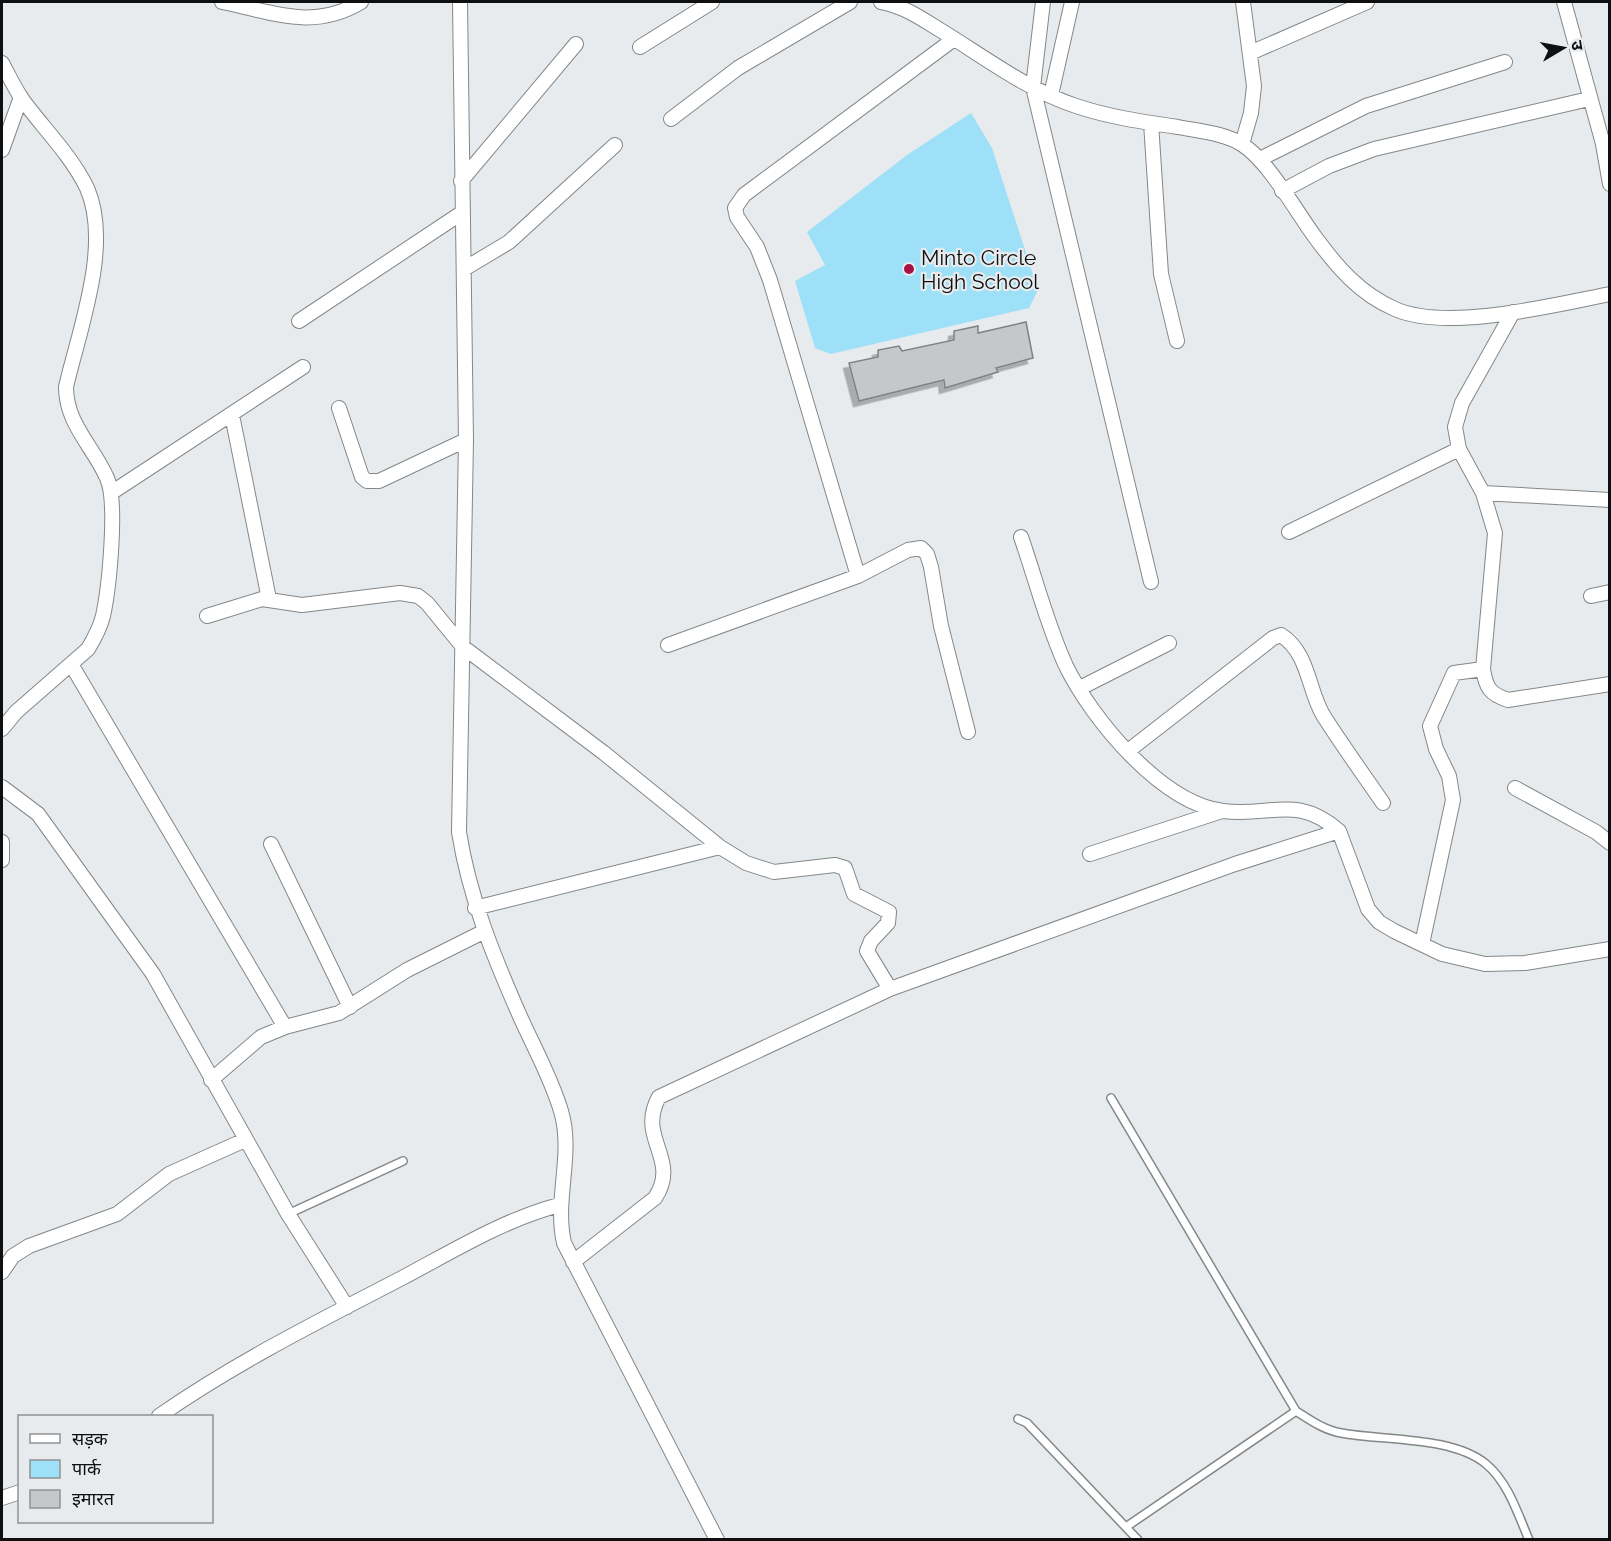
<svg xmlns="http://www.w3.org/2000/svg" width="1611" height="1541" viewBox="0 0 1611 1541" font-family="Raleway,'Noto Sans Devanagari',sans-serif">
<defs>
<filter id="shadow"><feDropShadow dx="-5.5" dy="5.5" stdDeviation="0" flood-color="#0004"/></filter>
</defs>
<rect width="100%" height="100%" fill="#e7ebed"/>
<path fill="#9de0f7" d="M971 113 992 148 1038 290 1029 308 831 354 815 348 795 281 825 265 807 232 907 155Z"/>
<path fill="#c4c8c9" stroke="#7e8283" stroke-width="1.5" filter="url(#shadow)" d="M1026 322 1033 358 996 368 998 372 945 388 944 380 859 401 849 363 878 357V350L899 346 902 351 954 340V331L978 326V333Z"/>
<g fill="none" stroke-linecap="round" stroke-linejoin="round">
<g stroke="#848788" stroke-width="10">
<path id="lane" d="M1111 1098 1296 1411C1310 1420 1324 1430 1341 1433 1384 1441 1452 1436 1486 1464 1508 1482 1518 1514 1529 1540
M288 1214 403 1161
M1018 1419 1027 1423 1138 1540
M1126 1527 1296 1411"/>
</g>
<g stroke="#848788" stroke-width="16">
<path id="street" d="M222 2C273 12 313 31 361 2
M460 2 466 440 459 832C469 896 493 955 519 1014 533 1046 551 1077 561 1111 574 1154 554 1199 564 1243L717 1540
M881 2C905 6 925 21 945 33 987 59 1028 90 1076 106 1109 117 1143 122 1178 127 1198 131 1225 133 1243 145 1268 161 1296 211 1315 237 1337 267 1360 294 1395 309 1447 332 1554 305 1610 294
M1043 2 1033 87 1151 582
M1564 2 1603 144 1610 184
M640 47 712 2
M1250 53 1367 2
M2 63C8 74 14 87 22 99 43 128 71 155 87 188 112 245 79 330 66 387 66 424 93 446 107 478 118 502 109 588 103 616 100 628 94 639 88 649L16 712 2 729
M1051 95 1072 2
M671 119 738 68 850 2
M1151 123 1161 274 1177 341
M1242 144 1251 113 1254 86 1243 2
M2 150 21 97
M1260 159 1366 106 1505 62
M461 181 576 44
M1282 191 1329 166 1374 149 1589 99
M464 269 509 242 615 145
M1513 312 1462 403 1455 427 1459 449 1483 493 1495 533 1483 669C1486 688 1490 694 1508 700L1610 684
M299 321 463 212
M339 408 362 477 367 481H379L466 440
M232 415 269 599
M111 493 303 367
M1483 493 1610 500
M1289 532 1459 449
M1021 537C1036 580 1047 625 1066 666 1092 719 1161 803 1223 811 1271 817 1296 794 1339 831
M858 576 770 280 757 247 737 217 735 208 744 195 954 39
M1591 596 1610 592
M207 616 262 599 302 605 400 593 418 596 427 603 463 647 604 753 720 847 746 863 774 872 835 865 845 868 854 894 889 912 888 923 871 941 867 951 890 989
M668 645 858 576 908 550 921 548 927 554 931 567 941 626 968 732
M71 664 285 1027
M1080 688 1169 643
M1128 751 1273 638 1281 635C1309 653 1308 690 1323 715 1342 745 1363 774 1383 803
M2 787 38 814 153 974 288 1214 347 1307
M1515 788 1596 832 1610 843
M2 842V860
M271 844 350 1007
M1090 854 1222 811
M475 908 720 847
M1422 944 1453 800 1449 776 1436 749 1430 726 1454 673 1483 669
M211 1080 261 1037 285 1027 339 1013 407 970 485 931
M573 1262 655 1198C681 1159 636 1138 659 1097L890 989 1235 864 1339 831 1368 909 1379 922 1394 931 1442 954 1485 964 1525 963 1610 949
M2 1272 13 1256 29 1246 117 1214 169 1174 245 1140
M159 1416C235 1363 319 1321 402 1278 453 1251 503 1220 559 1205
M2 1498 20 1492"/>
</g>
<use href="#lane" stroke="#fff" stroke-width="7"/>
<use href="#street" stroke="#fff" stroke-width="14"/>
</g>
<circle fill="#a81141" stroke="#e7ebed" stroke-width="2" cx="909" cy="269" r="6"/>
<g text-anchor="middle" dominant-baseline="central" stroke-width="4.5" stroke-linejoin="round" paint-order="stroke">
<g font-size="21" fill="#0e0f10" stroke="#e7ebed" text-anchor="start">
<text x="921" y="257">Minto Circle<tspan x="921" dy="24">High School</tspan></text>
</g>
</g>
<rect width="1611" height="1541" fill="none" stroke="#0e0f10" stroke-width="6"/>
<rect x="18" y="1415" width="195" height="108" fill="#e7ebed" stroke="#909395" stroke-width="1.5"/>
<rect x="30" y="1434" width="30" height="9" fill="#ffffff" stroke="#909395" stroke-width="1.5"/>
<text x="72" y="1445" font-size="18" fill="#0e0f10">सड़क</text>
<rect x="30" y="1460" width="30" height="18" fill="#9de0f7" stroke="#909395" stroke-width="1.5"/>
<text x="72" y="1475" font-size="18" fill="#0e0f10">पार्क</text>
<rect x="30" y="1490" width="30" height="18" fill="#c4c8c9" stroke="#909395" stroke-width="1.5"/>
<text x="72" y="1505" font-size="18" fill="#0e0f10">इमारत</text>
<g transform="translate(1563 48) rotate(80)" stroke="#e7ebed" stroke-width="4.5" paint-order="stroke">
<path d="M0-4.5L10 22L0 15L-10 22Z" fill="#0e0f10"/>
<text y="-9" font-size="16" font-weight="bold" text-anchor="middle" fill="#0e0f10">उ</text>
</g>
</svg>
